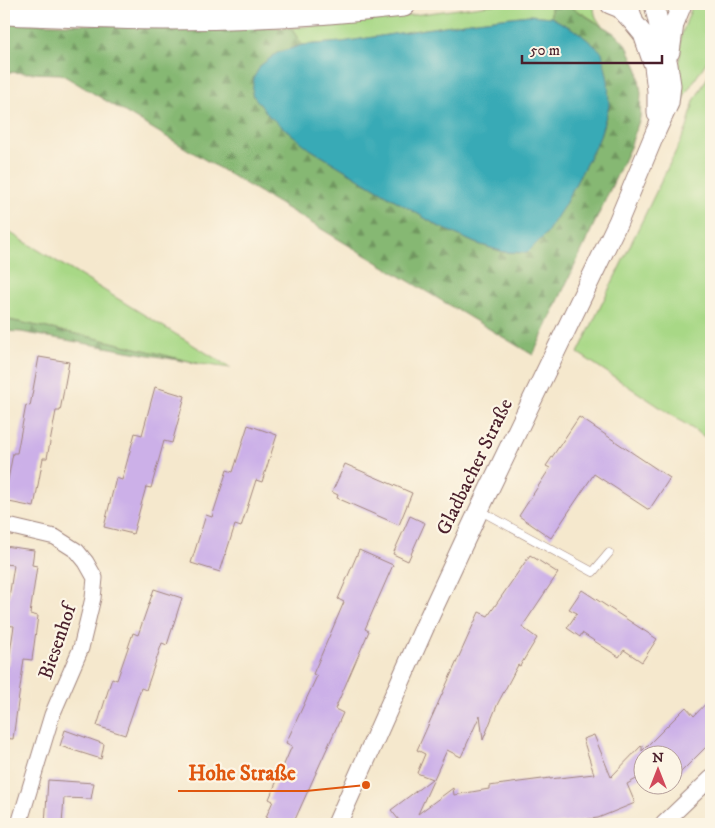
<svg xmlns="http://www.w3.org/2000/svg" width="715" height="828" viewBox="0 0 715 828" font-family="'IM FELL DW Pica',serif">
<defs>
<pattern id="forest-firs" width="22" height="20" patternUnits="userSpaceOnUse" patternTransform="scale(1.25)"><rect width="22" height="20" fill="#86b873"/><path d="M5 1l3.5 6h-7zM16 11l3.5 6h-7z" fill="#70955f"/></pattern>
</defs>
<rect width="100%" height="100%" fill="#fcf5e5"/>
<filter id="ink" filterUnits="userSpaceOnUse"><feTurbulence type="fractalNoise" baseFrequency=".02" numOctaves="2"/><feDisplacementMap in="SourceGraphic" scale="10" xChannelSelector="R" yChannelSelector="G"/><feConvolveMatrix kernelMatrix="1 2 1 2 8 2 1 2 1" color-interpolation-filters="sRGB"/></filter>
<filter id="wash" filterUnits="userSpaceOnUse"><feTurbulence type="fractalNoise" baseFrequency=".0096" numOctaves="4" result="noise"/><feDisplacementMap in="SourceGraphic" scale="20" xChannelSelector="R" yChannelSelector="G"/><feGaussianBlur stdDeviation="1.12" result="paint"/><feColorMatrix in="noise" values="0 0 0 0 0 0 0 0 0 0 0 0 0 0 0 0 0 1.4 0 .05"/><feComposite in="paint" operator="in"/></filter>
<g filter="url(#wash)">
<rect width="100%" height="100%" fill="#f5e8cd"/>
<path fill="#a8d886" stroke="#797c58" d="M504 4H551V17L529 15 477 21 342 42 302 45 291 28 398 17 489 5Z
M563 4H588L594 5C594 20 599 22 610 31L585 15Z
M693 4H711V55L684 96 682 110 678 108 679 69 681 36Z
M711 71V441L578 353 687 128 694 101Z
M4 229 231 368 200 364 95 338 4 319Z"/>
<path fill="url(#forest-firs)" stroke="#686c4f" d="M551 4H563L571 7 617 35 627 46 638 70 641 93 640 118 630 147 533 355 61 74 4 72V23L291 28 302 45 277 53 310 149 438 226 475 243 504 252 527 253 564 206 599 139 609 106 578 32 551 17Z
M4 319 95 338 200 364 21 332 4 331Z"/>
<path fill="#39aab6" stroke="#426470" d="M529 15 551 17 578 32 602 52 608 80 609 106 599 139 564 206 546 234 527 253 504 252 475 243 438 226 310 149 269 116 252 94 254 77 261 65 277 53 302 45 342 42 477 21Z"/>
<g id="blocks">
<path fill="#ccb0e8" d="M39 357 69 362 60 411H56L47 458H43L34 507 4 501 13 453H17L26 405 30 406Z
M155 387 185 396 172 443 164 441 151 488 146 487 133 534 104 527 116 478 122 480 135 433 142 435Z
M579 417 670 478 649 510 594 474 551 538 519 516 550 468 546 466Z
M248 425 277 435 262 482 256 480 241 527 235 525 220 572 191 563 206 515 212 517 227 470 233 472Z
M345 464 412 493 399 525 337 498 338 495 332 492Z
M410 516 425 523 408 561 393 554Z
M4 546 34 550 32 565 37 566 30 614 38 616 32 660 24 659 13 739 4 738V665H8L14 626 4 625V611H7L14 565 4 564Z
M359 550 393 565 365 629 369 631 335 709 343 713 293 824H265L268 818 266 817 273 801 269 799 292 746 286 743 317 676 313 674 344 602 338 599Z
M530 555 558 573 522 627 537 638 520 666 518 665 498 703 483 740 480 715 461 757 447 750 418 814 453 788 454 795 489 789V786L550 778V779L594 774 583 739 594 735 611 777 642 745V751L686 707 694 716 711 698V742L672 781V756H642V776L627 784 635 803 598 818 553 824H402L391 810 432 779 417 773 425 754 417 750 479 612 488 616Z
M154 589 182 598 167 645 162 643 146 690 141 688 125 735 97 726 112 678 117 680 133 633 138 635Z
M582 590 657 639 642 662 624 650 619 657 582 633 580 637 567 628 577 613 569 609Z
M65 730 104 744 101 759 60 746Z
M48 780 94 783 91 799 64 798 62 824H45Z"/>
</g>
</g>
<g filter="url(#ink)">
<use href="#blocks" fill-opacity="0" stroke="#a0847c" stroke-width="1"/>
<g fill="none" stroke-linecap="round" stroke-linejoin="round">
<g stroke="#a0847c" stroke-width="9">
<path id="service" d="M479 510 593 572 609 553"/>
</g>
<g stroke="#a0847c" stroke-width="17">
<path id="minor" d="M4 525 55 537 77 551 86 562 95 578 93 598 81 648 52 715 19 824
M663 824 711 778"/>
</g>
<g stroke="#a0847c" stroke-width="21">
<path id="tertiary" d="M610 4 620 8 634 23
M628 4 634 23 643 34 654 66 657 91V114
M670 52 674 24 682 4
M337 824 425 626 479 510 618 222 656 131 669 103 671 85 668 65 654 4"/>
</g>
<g stroke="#a0847c" stroke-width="27">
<path id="primary" d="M4 12C57 14 110 17 164 17 244 17 324 13 403 4"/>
</g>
<use href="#service" stroke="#fff" stroke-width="8"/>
<use href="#minor" stroke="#fff" stroke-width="15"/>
<use href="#tertiary" stroke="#fff" stroke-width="19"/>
<use href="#primary" stroke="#fff" stroke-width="25"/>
</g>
</g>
<g text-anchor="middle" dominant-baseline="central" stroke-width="4.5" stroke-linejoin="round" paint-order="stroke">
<g font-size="20" fill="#4a1f2b" stroke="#fcf5e5">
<text transform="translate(475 467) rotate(-64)">Gladbacher Straße</text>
<text transform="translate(58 642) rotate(-71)">Biesenhof</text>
</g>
</g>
<path fill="none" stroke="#e0560e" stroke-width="2" d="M366 785L306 791H178"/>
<circle fill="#e0560e" stroke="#fcf5e5" stroke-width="2" cx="366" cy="785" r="5"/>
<g font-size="21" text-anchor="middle" font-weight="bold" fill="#e0560e" stroke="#fcf5e5" stroke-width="4.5" stroke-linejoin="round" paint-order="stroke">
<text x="242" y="780">Hohe Straße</text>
</g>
<rect width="715" height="828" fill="none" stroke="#fcf5e5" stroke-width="20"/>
<g transform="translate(658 770)"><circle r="24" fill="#fcf5e5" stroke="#b59f9b"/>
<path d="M0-4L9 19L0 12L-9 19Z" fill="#d1495b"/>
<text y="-8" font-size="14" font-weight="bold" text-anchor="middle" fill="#4a1f2b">N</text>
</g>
<path d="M522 55v8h140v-8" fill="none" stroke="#4a1f2b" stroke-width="2.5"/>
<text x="530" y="55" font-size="15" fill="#4a1f2b" stroke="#fcf5e5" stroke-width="4" paint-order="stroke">50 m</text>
</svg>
